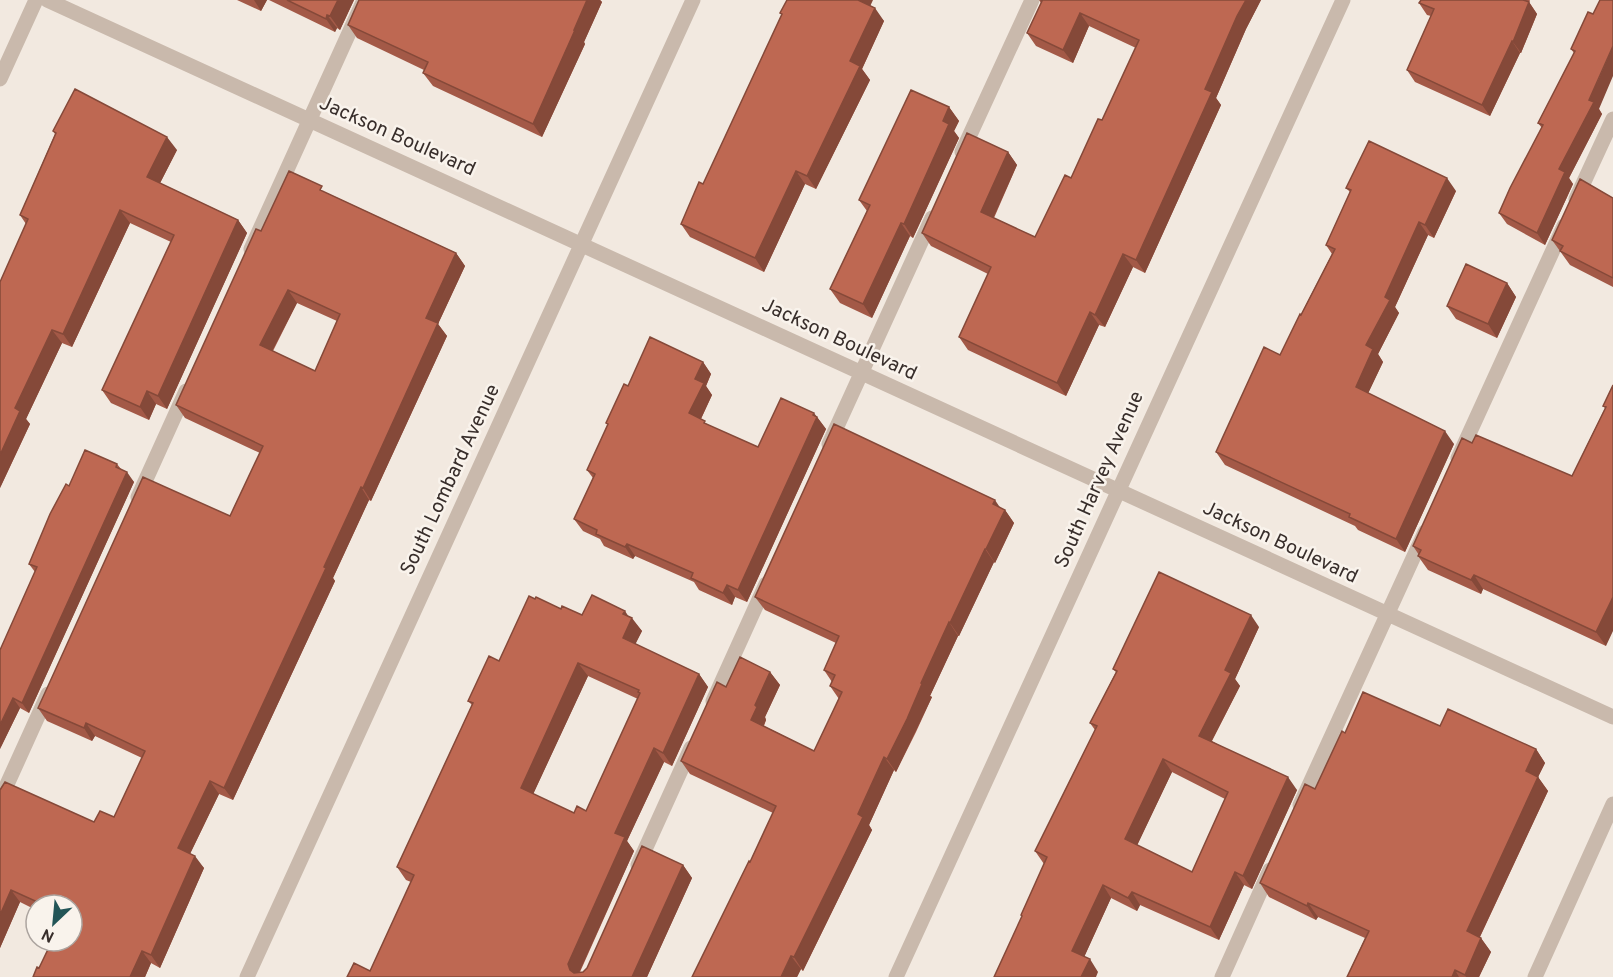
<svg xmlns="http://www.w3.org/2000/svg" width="1613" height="977" viewBox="0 0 1613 977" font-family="Overpass,sans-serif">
<rect width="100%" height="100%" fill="#f2e9e0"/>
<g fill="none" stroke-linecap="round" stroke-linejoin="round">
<path stroke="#c9b9ac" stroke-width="15" d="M47 0 1613 717
M0 79 36 0
M962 152 1032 0
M1576 199 1613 119
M251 249 364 0
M829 444 932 218
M1458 458 1564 226
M138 497 186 391
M713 701 766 584
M0 800 48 694
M1300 805 1425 532
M638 865 691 748
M247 977 693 0
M896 977 1343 0
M1222 977 1270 870
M1535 977 1613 804"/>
</g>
<path fill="#a35947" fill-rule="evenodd" d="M237 0H267L261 11Z
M269 0H354L340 30 337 28 335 32Z
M359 0H600L602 2 584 42 585 44 542 137 433 86 423 73 424 70 357 38 348 25Z
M1039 0H1261L1246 29 1216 98 1221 105 1145 273 1133 267 1105 327 1099 325 1066 396 968 350 959 337 988 274 931 246 922 233 1008 152 1017 165 994 218 1035 237 1071 178 1102 120 1136 48 1089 26 1073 63 1036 46 1027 33 1041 3Z
M1421 0H1530L1529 2 1537 14 1521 53H1520L1490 116 1415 82 1407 70 1431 16 1427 15 1419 3Z
M870 6 884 21 862 69 870 80 816 189 805 184 764 272 690 237 681 224 703 184 782 15 780 13Z
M1593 14 1599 109 1602 114 1569 178 1573 184 1545 245 1507 224 1499 213 1542 128 1538 123 1574 53 1571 49Z
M949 107 959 121 954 131 959 138 913 238 910 236 872 318 840 303 830 289 867 211 859 200Z
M53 131 177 150 160 183 238 220 247 233 167 409 156 404 149 420 111 403 102 390 171 242 130 223 72 347 62 343 26 419 30 424 0 488 26 224 20 215 55 134Z
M1346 188 1456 191 1434 238 1428 235 1395 307 1399 313 1378 354 1383 362 1368 393 1454 444 1405 552 1358 530 1355 526 1225 465 1216 452 1280 355 1332 254 1326 245 1350 192Z
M327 193 456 253 465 266 438 324 447 336 371 501 369 500 333 578 335 581 233 800 219 794 190 854 204 868 160 968 151 963 145 977H33L39 968 72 905H36V910L20 902 0 948V790L94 822 114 817 142 758 95 736 92 741 47 721 38 708 230 516 260 453 185 418 176 405 261 231ZM297 303 337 321 315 371 273 351Z
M1613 198V287L1570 265 1552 240Z
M1507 283 1516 297 1497 338 1456 319 1447 306Z
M703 362 711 374 706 386 712 395 701 419 708 425 758 447 817 417 826 429 747 602 735 597 732 605 699 590 694 582 635 556 633 559 604 546 600 539 583 531 574 519 593 478 587 470 608 425 606 423 628 386Z
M1613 385 1606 646 1483 589 1481 594 1428 570 1418 556 1419 555 1413 546 1472 443 1572 476 1605 408 1603 406Z
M117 464 121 469 134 482 29 713 20 708 0 749 35 572 29 564 69 486Z
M1000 508 1005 510 1014 523 995 563 994 562 959 636H958L930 696 932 697 916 732 896 772 894 770 869 825 872 830 854 867 803 971 801 969 797 977 750 862 773 813 690 774 681 761 726 687 770 672 780 685 765 717 766 720 764 726 814 751 839 699 830 686 832 682 824 670 836 643 765 610 755 597Z
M535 599 561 609 582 615 629 616 642 631 635 644 699 674 708 687 672 766 664 762 627 841 634 851 580 972H583L683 865 692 878 647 977 370 971 411 882 406 880 397 867 472 705 468 701 499 661ZM588 676 638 699 586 811 574 813 533 794Z
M1259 627 1235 679 1240 686 1212 741 1297 790 1252 889 1244 885 1219 940 1140 905 1137 911 1111 898 1084 957 1098 972 1021 915 1044 864 1035 851 1095 730 1090 723 1116 672 1113 669ZM1172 772 1225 799 1192 872 1137 845Z
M1440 726 1536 749 1545 763 1538 777 1548 791 1480 937 1491 952 1479 977H1347L1365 938 1318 917 1316 920 1269 897 1260 883 1315 789 1345 733Z"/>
<path fill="#854939" d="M254 0H267L261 11Z
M338 0H354L340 30 330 16Z
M587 0H600L602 2 584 42 585 44 542 137 533 124Z
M857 0H873L867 13Z
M1246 0H1261L1246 29 1216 98 1221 105 1145 273 1136 260 1205 89 1237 16Z
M1529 2 1537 14 1521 53 1513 42Z
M875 8 884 21 862 69 870 80 816 189 807 176 850 61Z
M1080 13 1089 26 1073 63 1063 50Z
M327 15 337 28 335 32 326 19Z
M1512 41 1520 53 1490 116 1482 105Z
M1613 46V76L1599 109 1602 114 1569 178 1573 184 1545 245 1537 233 1559 169Z
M949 107 959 121 954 131 959 138 913 238 904 224Z
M167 137 177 150 156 191 147 177Z
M1008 152 1017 165 990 225 981 212Z
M796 171 805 184 764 272 755 258Z
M1447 178 1456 191 1434 238 1425 225Z
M120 210 130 223 72 347 63 334Z
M238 220 247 233 167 409 158 396Z
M1419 222 1428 235 1395 307 1399 313 1378 354 1383 362 1365 400 1356 387 1366 345 1385 297Z
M901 223 910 236 872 318 863 304Z
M456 253 465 266 438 324 447 336 371 501 363 488 426 318Z
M1123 254 1133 267 1105 327 1095 315Z
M1507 283 1516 297 1497 338 1488 324Z
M288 290 297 303 269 357 260 345Z
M1090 312 1099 325 1066 396 1057 383Z
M52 330 62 343 26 419 30 424 0 488V455L15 408Z
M703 362 711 374 706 386 712 395 698 425 689 413 695 379Z
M147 391 156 404 149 420 140 407Z
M814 413 826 429 747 602 738 590Z
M1445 431 1454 444 1405 552 1396 539Z
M127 472 134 482 29 713 22 703Z
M361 487 369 500 333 578 335 581 233 800 224 788 324 567Z
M995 500 1003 512 1005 510 1014 523 995 563 986 549 993 504Z
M627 544 635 556 633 559 625 547Z
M985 549 994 562 959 636 950 623Z
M1474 575 1483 589 1481 594 1471 580Z
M727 585 735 597 732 605 723 593Z
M1613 597V631L1606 646 1596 632Z
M625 611 631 620 632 618 642 631 632 651 623 638V614Z
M1251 615 1259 627 1235 679 1240 686 1208 748 1199 736 1225 670Z
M949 622 958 636 930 696 932 697 896 772 887 759Z
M578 663 588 676 530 801 521 788Z
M770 672 780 685 765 717 766 720 760 733 751 720 755 705Z
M699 674 708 687 672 766 663 753Z
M13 698 20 708 0 749V725Z
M86 723 95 736 92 741 84 728Z
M654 748 664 762 627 841 634 851 577 977 570 970 568 964 615 833Z
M1536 749 1545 763 1538 777 1548 791 1476 945 1467 931 1526 771Z
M884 757 894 770 869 825 872 830 803 971 794 957Z
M1163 759 1172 772 1134 852 1125 839Z
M1288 777 1297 790 1252 889 1243 876Z
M210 781 219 794 187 860 178 848Z
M195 856 204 868 160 968 151 955Z
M683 865 692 878 647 977H632Z
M1235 872 1244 885 1219 940 1210 927Z
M1103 885 1111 898 1081 964 1072 951Z
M11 890 20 902 0 948V915Z
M1132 892 1140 905 1137 911 1128 898Z
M1308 903 1318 917 1316 920 1307 906Z
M1481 938 1491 952 1479 977H1466L1465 975Z
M142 951 151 963 145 977H130Z
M791 956 801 969 797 977H781Z
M1090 959 1098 972 1096 977H1081Z
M1455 970 1459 977H1452Z"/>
<path fill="#be6852" stroke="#854939" stroke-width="1.5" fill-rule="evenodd" d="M287 0H338L330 16 327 15 326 19Z
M359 0H587L574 30H575L533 124 423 73 428 62 348 25Z
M787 0H858L875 8 850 61 860 66 807 176 796 171 755 258 681 224 699 182 703 184 782 14 780 13Z
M1041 0H1246L1237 16 1205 89 1212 92 1136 260 1123 254 1095 315 1090 312 1057 383 959 337 991 267 922 233 967 133 1008 152 981 212 1035 237 1065 175 1071 178 1098 119 1102 120 1139 40 1080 13 1063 50 1027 33 1042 1Z
M1421 0H1523L1529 2 1513 42 1512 41 1482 105 1407 70 1434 9 1419 3Z
M1600 0H1613V46L1589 100 1594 102 1559 169 1565 172 1537 233 1499 213 1510 188 1543 125 1538 123 1575 51 1571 49 1588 12 1593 14Z
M75 89 167 137 147 177 238 220 158 396 147 391 140 407 102 390 174 235 120 210 63 334 52 330 15 408 20 411 0 455V282L28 219 20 215 56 133 53 131Z
M911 90 949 107 943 121 949 124 904 224 901 223 863 304 830 289 870 205 859 200Z
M1369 141 1447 178 1425 225 1419 222 1385 297 1390 300 1366 345 1373 349 1356 387 1445 431 1396 539 1349 517 1350 514 1216 452 1264 347 1280 355 1300 314 1301 315 1335 249 1326 245 1351 190 1346 188Z
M289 171 322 186 320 190 456 253 426 318 438 323 363 488 361 487 324 567 326 568 224 788 210 781 178 848 195 856 151 955 142 951 130 977H33L37 967 39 968 52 941H72V905H44L11 890 0 915V790L5 782 94 822 100 811 114 817 145 751 86 723 84 728 38 708 143 477 230 516 263 446 176 405 256 229 261 231ZM288 290 340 314 315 371 260 345Z
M1580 179 1613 198V278L1560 251 1563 246 1552 240Z
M1466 264 1507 283 1488 324 1447 306Z
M650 337 703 362 695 379 704 383 689 413 705 421 704 423 758 447 781 398 814 413 813 415 817 417 738 590 727 585 723 593 691 578 693 573 627 544 625 547 596 534 597 530 574 519 595 474 587 470 608 424 606 423 624 384 628 386Z
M1613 385V597L1596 632 1474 575 1471 580 1418 556 1421 550 1413 546 1462 438 1472 443 1476 435 1572 476 1606 407 1603 406Z
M834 424 995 500 993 504 1005 510 986 549H985L950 623 949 622 921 683 922 684 907 719 887 759 884 757 858 814 863 817 845 854 794 957 791 956 781 977H692L749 861 750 862 776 806 681 761 717 682 726 687 740 657 770 672 755 705 757 707 751 720 814 751 842 692 830 686 835 675 824 670 839 636 755 597Z
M85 450 117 464 116 467 127 472 22 703 13 698 0 725V650L37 567 29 564 50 514 66 484 69 486Z
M1159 572 1251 615 1225 670 1231 673 1199 736 1288 777 1243 876 1235 872 1210 927 1132 892 1128 898 1103 885 1072 951 1090 959 1081 977H994L1022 916 1021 915 1047 857 1035 851 1097 726 1090 723 1117 671 1113 669ZM1163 759 1228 792 1192 872 1125 839Z
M592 595 625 611 623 614 632 618 623 638 699 674 663 753 654 748 615 833 625 837 568 964 570 970 574 973 583 972 587 968 642 846 683 865 632 977H347L354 963 370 971 414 875 397 867 473 703 468 701 489 656 499 661 529 596 535 599 536 597 561 609 562 606 582 615ZM578 663 639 690 638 692 640 693 586 811 577 806 574 813 521 788Z
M1363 692 1440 726 1448 709 1536 749 1526 771 1538 777 1467 931 1481 938 1465 975 1455 970 1452 977H1347L1369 931 1308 903 1307 906 1260 883 1305 784 1315 789 1342 731 1345 733Z"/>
<g text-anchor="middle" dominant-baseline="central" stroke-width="5" stroke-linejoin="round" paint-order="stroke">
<g font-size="20" fill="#382e2b" stroke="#f9f3ec">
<text transform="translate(397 137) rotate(24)">Jackson Boulevard</text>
<text transform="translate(839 340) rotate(25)">Jackson Boulevard</text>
<text transform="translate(451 480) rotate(-65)">South Lombard Avenue</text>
<text transform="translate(1100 480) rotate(-66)">South Harvey Avenue</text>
<text transform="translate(1280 543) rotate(25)">Jackson Boulevard</text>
</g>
</g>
<g transform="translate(54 923) rotate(206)"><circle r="28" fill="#f9f3ec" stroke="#aca49f" stroke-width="1.5"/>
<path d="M0-4.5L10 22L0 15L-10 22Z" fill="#235557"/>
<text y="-9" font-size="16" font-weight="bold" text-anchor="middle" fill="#382e2b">N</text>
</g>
</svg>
